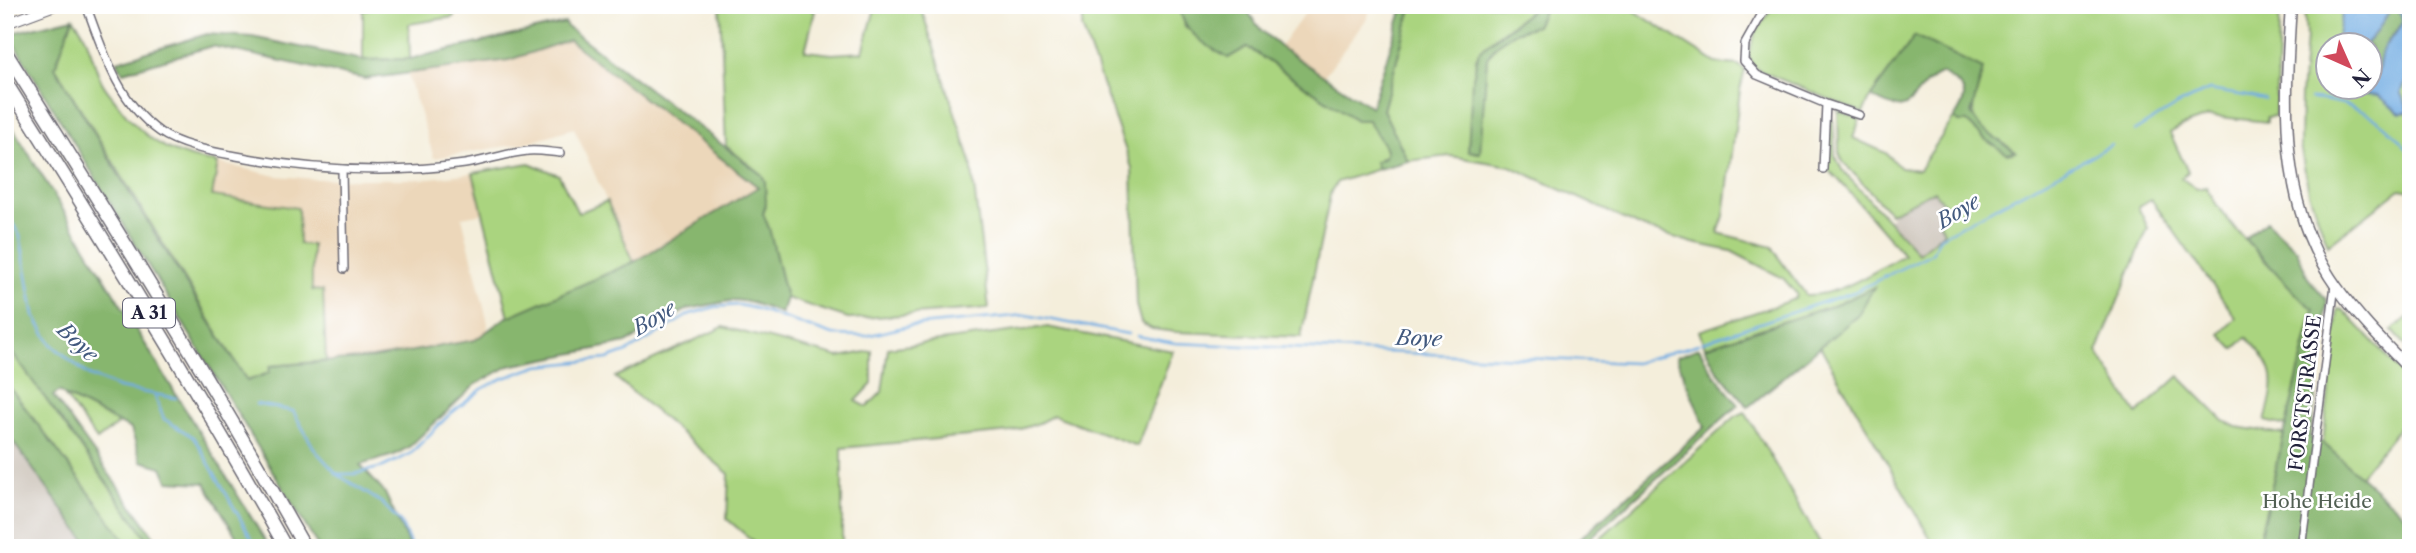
<svg xmlns="http://www.w3.org/2000/svg" width="2416" height="553" viewBox="0 0 2416 553" font-family="'Libre Caslon Text',serif">
<rect width="100%" height="100%" fill="#fff"/>
<filter id="ink" filterUnits="userSpaceOnUse"><feTurbulence type="fractalNoise" baseFrequency=".0143" numOctaves="2"/><feDisplacementMap in="SourceGraphic" scale="14" xChannelSelector="R" yChannelSelector="G"/><feConvolveMatrix kernelMatrix="1 2 1 2 8 2 1 2 1" color-interpolation-filters="sRGB"/></filter>
<filter id="wash" filterUnits="userSpaceOnUse"><feTurbulence type="fractalNoise" baseFrequency=".00686" numOctaves="4" result="noise"/><feDisplacementMap in="SourceGraphic" scale="28" xChannelSelector="R" yChannelSelector="G"/><feGaussianBlur stdDeviation="1.57" result="paint"/><feColorMatrix in="noise" values="0 0 0 0 0 0 0 0 0 0 0 0 0 0 0 0 0 1.4 0 .05"/><feComposite in="paint" operator="in"/></filter>
<g filter="url(#wash)">
<rect width="100%" height="100%" fill="#f4eedb"/>
<path fill="#ecd7ba" d="M1311 5H1370L1368 17 1324 76 1280 47Z
M569 40 758 187 634 262 574 128 525 143 434 158 407 73 509 60Z
M218 163 277 176 315 179H422L473 173 483 213 462 217 488 324 487 332 475 340 373 358 326 361 323 292 312 291 298 245 211 197Z"/>
<path fill="#cbc2b8" d="M1934 190 1947 208 1948 215 1944 232 1918 253 1887 220 1892 216 1890 213Z
M5 431 78 529 91 548H5Z"/>
<path fill="#aad47f" stroke="#667b5d" stroke-width="2" d="M379 5H460L453 17 409 24 410 59 363 60V10Z
M720 5H802L815 11 805 51 832 54 863 52 876 5H920L971 162 989 308 851 319 786 298 769 228 763 214 766 203 762 175 726 146Z
M1091 5H1181L1185 27 1228 58 1247 47 1356 120H1367L1384 144 1387 154 1376 162 1378 169 1337 182 1331 191 1301 337 1176 332 1152 329 1141 323 1136 305 1132 168 1082 27 1084 16Z
M1412 5H1538C1521 20 1483 41 1476 59L1468 151 1479 153 1487 58 1498 43 1515 32 1536 26 1546 5H1625L1716 63 1738 65 1745 70 1740 90 1724 216 1718 233 1773 247C1775 256 1799 284 1806 295 1840 296 1876 270 1904 255L1838 179 1825 167 1829 117 1833 121 1835 155 1842 170 1918 253 1944 232 1939 221 1948 215 1947 208 1934 191 1890 213 1843 162 1839 153 1838 111 1860 119 1853 138 1886 153 1901 168 1919 170 1954 118 1959 122H1967L1986 140 2016 152C1980 128 1962 129 1980 82L1915 36 1871 96 1863 113 1763 72 1752 65 1748 54 1756 32 1774 5H2280L2275 116 2267 117V122L2210 116 2182 126 2170 133 2188 172 2181 178 2197 189 2206 187C2223 219 2247 241 2271 267 2285 281 2298 296 2314 309L2286 426 2265 421C2277 378 2277 370 2247 337L2234 349 2220 334 2236 318 2151 199 2138 207 2148 228 2097 352 2137 414 2179 376 2224 421 2236 427 2284 434 2257 548H1936L1820 346 1858 315 1873 288 1838 304 1705 347 1699 331 1795 299 1797 294 1783 278 1731 251 1693 243 1644 228 1510 166 1450 156 1408 161 1383 110Z
M2304 5H2344L2336 45 2328 46V88H2353L2356 93 2378 94 2400 113 2410 112 2401 94 2411 68V191L2400 189 2328 245 2309 193 2300 145 2301 95 2306 37Z
M73 18C92 40 90 58 102 82 106 90 113 97 118 104 145 142 173 156 218 163L212 196 298 208 299 244 312 245V290L323 291 326 361 271 366 269 373 247 381 55 67Z
M529 163 559 175 578 213 607 201 634 262 509 317 473 173Z
M2338 309 2343 310 2411 382V413L2360 476 2323 443Z
M2411 315V351L2392 330Z
M723 327 839 357 872 351V384L856 401 867 407 882 392 888 348 1047 327 1173 351 1137 446 1054 415 1039 423 1011 432 842 448V544L838 548H761L727 519 729 474 615 377Z
M5 343 154 548H131L5 381Z
M64 395 119 423 97 440Z
M1745 412 1823 548H1589L1736 416Z"/>
<path fill="#87b66e" stroke="#546c54" stroke-width="2" d="M1181 5H1243L1261 30 1280 47 1371 107 1404 5H1412L1383 110 1408 161 1378 169 1375 162 1385 157 1387 150 1368 120H1356L1247 47 1228 58C1210 48 1177 29 1181 5Z
M1538 5H1546L1536 26 1515 32 1498 43 1487 58 1480 153 1468 151 1472 82 1479 51Z
M2395 8 2403 18C2401 28 2397 30 2391 37 2383 46 2379 63 2378 75L2371 83 2370 46H2364L2377 31 2391 9Z
M73 18 55 67 132 197 247 381 269 373 270 366 373 358 475 340 505 318 634 262 758 187 569 40 509 60 365 79 212 46 123 72 117 61 207 34 252 37 363 60 410 59 565 23 566 26 762 175 765 182 766 203 763 214 769 228 786 298 781 313 749 302 735 300 688 309 626 343 509 366 475 385 409 447 394 455 360 465 385 493 410 548H319L8 34Z
M1915 36 1983 69 1971 114 1981 128 2016 152 2007 154 1986 140 1967 122H1959L1954 118C1971 92 1966 89 1942 73 1908 88 1917 125 1871 96Z
M5 115 270 548H243L205 483 168 481 162 467 141 461 131 429 64 395 60 391 53 396 161 546 154 548 5 343Z
M2266 221 2297 250 2308 278 2327 300 2310 438 2323 443 2411 521V548H2257L2314 309 2300 298 2245 239Z
M1874 287 1858 315 1748 407 1716 369 1705 347 1838 304Z
M1699 348 1710 368 1738 405 1579 548H1569L1705 427 1676 357Z
M5 381 131 548H91L5 431Z"/>
<path fill="#71ace2" stroke="#4a678e" stroke-width="2" d="M2344 5H2411V68L2401 94 2410 112 2400 113 2378 95 2356 93 2353 88H2370L2371 83C2381 75 2378 63 2382 51 2386 40 2399 34 2402 23 2403 16 2400 12 2395 8L2391 9 2377 31 2364 45H2336Z"/>
<g fill="none" stroke-linecap="round" stroke-linejoin="round">
<path stroke="#71ace2" stroke-width="2.5" d="M2310 99C2355 101 2384 118 2411 154
M2135 131 2177 105 2209 90 2265 99
M5 210 20 236 34 315 51 344 88 375 119 388 176 398
M1137 336 1175 343 1635 363 1698 344
M1702 342 1854 292 1932 253 1940 237 2112 145
M154 394 164 419 193 437 199 446 257 548
M256 404 293 411 315 450 337 474H354L383 467 410 454 449 415 482 389 501 379 538 366 607 359 627 352 690 314 715 307 739 305 757 309 833 335 866 336 909 326 1026 315 1128 334
M337 474 382 503 401 523 412 548"/>
</g>
</g>
<g filter="url(#ink)">
<g fill="none" stroke-linecap="round" stroke-linejoin="round">
<g stroke="#6c6973" stroke-width="10">
<path id="minor" d="M86 5C103 51 118 102 160 132 178 145 210 151 231 155 308 170 386 175 465 164 486 161 506 153 528 151 538 150 549 152 560 153
M1066 5H1081
M1767 5 1745 44 1744 61 1757 75 1826 104 1823 169
M1826 104 1859 115
M342 170 344 269
M2301 548 2335 285"/>
</g>
<g stroke="#6c6973" stroke-width="11">
<path id="tertiary" d="M5 24 56 5"/>
</g>
<g stroke="#6c6973" stroke-width="13">
<path id="secondary" d="M2291 5C2285 101 2277 203 2336 286 2358 317 2385 344 2411 371"/>
</g>
<g stroke="#6c6973" stroke-width="15">
<path id="motorway" d="M5 51C108 215 210 379 305 548
M5 81C102 235 197 389 286 548"/>
</g>
<use href="#minor" stroke="#fff" stroke-width="7"/>
<use href="#tertiary" stroke="#fff" stroke-width="9"/>
<use href="#secondary" stroke="#fff" stroke-width="10"/>
<use href="#motorway" stroke="#fff" stroke-width="12"/>
</g>
</g>
<g text-anchor="middle" dominant-baseline="central" stroke-width="5" stroke-linejoin="round" paint-order="stroke">
<rect fill="#fff" stroke="#646476" stroke-width="2" x="123" y="298.5" width="52" height="29" rx="5"/>
<g font-size="18" font-weight="bold" fill="#22223b">
<text x="149" y="313">A 31</text>
</g>
<g font-size="19" fill="#22223b" stroke="#fff">
<text transform="translate(2305 393) rotate(-83)">FORSTSTRASSE</text>
</g>
<g font-size="19" fill="#526053" stroke="#fff">
<text x="2317" y="501">Hohe Heide</text>
</g>
<g font-size="21" font-style="italic" fill="#42597e" stroke="#fff">
<text transform="translate(1958 211) rotate(-31)">Boye</text>
<text transform="translate(654 318) rotate(-31)">Boye</text>
<text transform="translate(1419 338) rotate(2)">Boye</text>
<text transform="translate(78 342) rotate(43)">Boye</text>
</g>
</g>
<rect width="2416" height="553" fill="none" stroke="#fff" stroke-width="28"/>
<g transform="translate(2349 66) rotate(135)"><circle r="33" fill="#ffffff" stroke="#a7a7b1" stroke-width="2"/>
<path d="M0-5L12 26L0 18L-12 26Z" fill="#d1495b"/>
<text y="-10" font-size="19" font-weight="bold" text-anchor="middle" fill="#22223b">N</text>
</g>
</svg>
